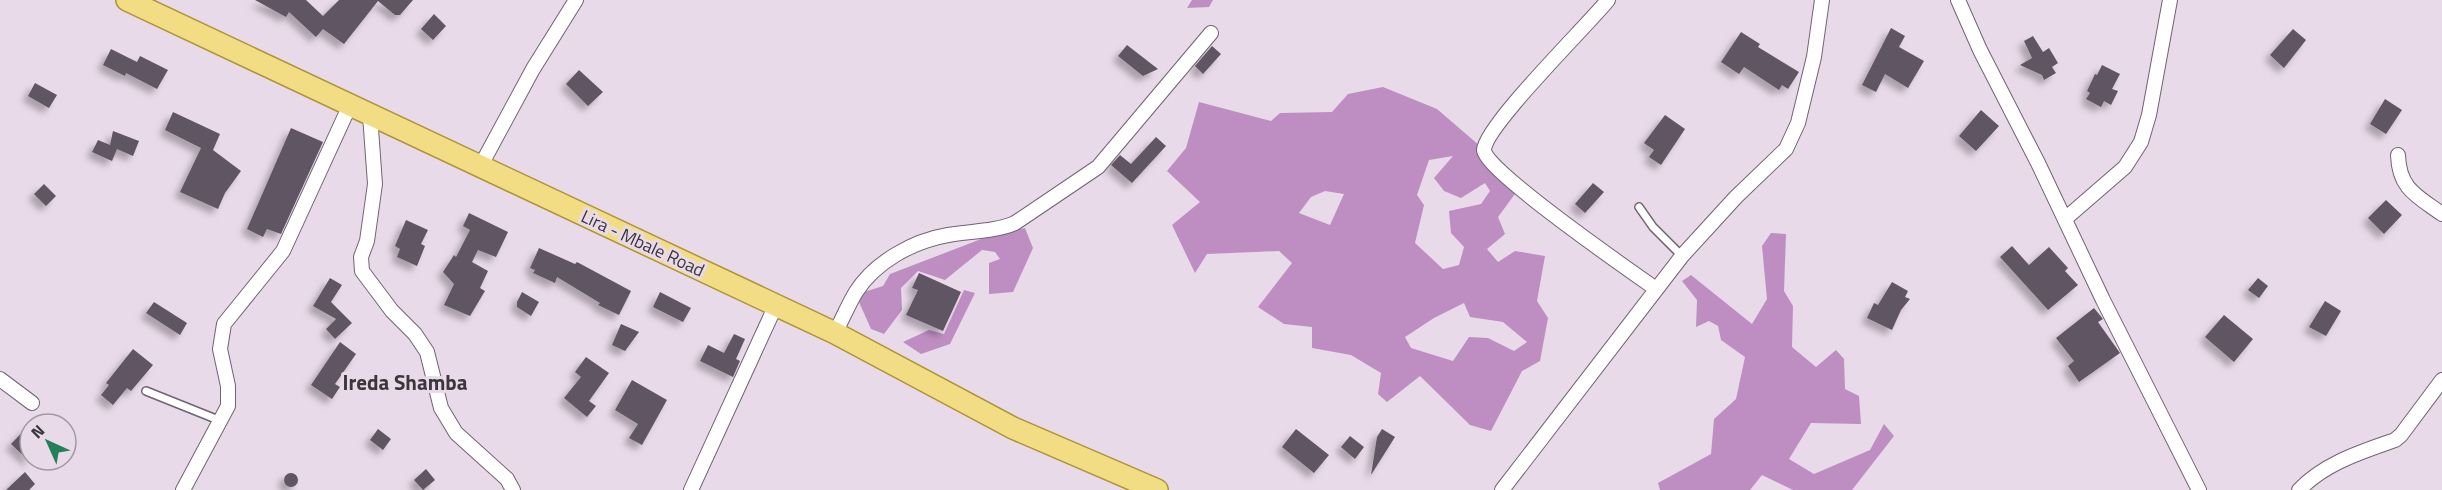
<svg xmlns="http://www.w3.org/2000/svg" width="2442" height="490" viewBox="0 0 2442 490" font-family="'Titillium Web',sans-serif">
<defs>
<filter id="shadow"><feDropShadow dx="-5.5" dy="5.5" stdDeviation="3" flood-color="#0004"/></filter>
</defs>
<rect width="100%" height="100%" fill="#e9daea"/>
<path fill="#be8ec2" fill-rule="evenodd" d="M1192 0H1213L1209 7 1187 8Z
M1383 87 1437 109 1523 183 1498 217 1505 234 1487 249 1498 262 1515 251 1545 256 1537 301 1548 318 1540 361 1522 371 1491 431 1470 425 1420 376 1387 402 1378 394 1381 373 1351 355 1312 348V327L1284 324 1258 307 1292 263 1279 251 1207 254 1195 273 1172 225 1200 202 1167 171 1186 148 1199 102 1271 121 1280 113 1332 112 1348 94ZM1453 156 1434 178 1444 191 1461 198 1485 183 1490 191 1481 204 1449 211 1451 233 1464 247 1459 265 1443 269 1415 243 1424 205 1417 195 1429 160ZM1325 191 1344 194 1330 225 1299 213 1311 197ZM1464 303 1470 317 1503 322 1527 342 1514 351 1488 338 1469 337 1453 361 1411 348 1405 337 1434 318Z
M1025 228 1033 248 1013 292 989 294V263L1000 259 995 252 982 250 945 280 918 271 901 288 902 310 884 334 871 329 859 302 864 292 883 286 890 274 989 236Z
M1771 233 1786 234 1784 291 1793 306 1792 347 1816 367 1836 350 1844 359 1845 389 1859 396 1861 424 1811 423 1789 459 1814 474 1870 450 1884 424 1894 436 1852 490H1793L1762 475 1750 490H1660L1658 483 1711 454 1714 419 1736 399 1745 357 1721 340 1718 326 1709 321 1696 327 1697 300 1682 281 1691 275 1752 324 1767 299 1762 246Z
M964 290 975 293 950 344 921 354 903 342 929 330 944 334Z"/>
<path fill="#615562" filter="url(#shadow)" d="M255 0H306L323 16 339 0H413L400 15H395L378 1 344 44 323 29 316 37 289 12 286 17Z
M434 14 446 26 433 40 421 29Z
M1891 28 1905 36 1899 47 1924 61 1908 88 1885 74 1876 92 1862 85Z
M2293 29 2306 40 2284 68 2270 55Z
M1741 32 1760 44 1758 47 1799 72 1788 89 1782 85 1779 90 1744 67 1739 74 1721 62Z
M2033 36 2043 52 2049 48 2058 63 2052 67 2056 73 2044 80 2042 75 2020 65 2032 58 2024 41Z
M1127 45 1158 69 1143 76 1118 56Z
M1212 46 1221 54 1203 74 1195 66Z
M111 49 137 62 140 56 168 70 157 89 126 73 125 76 103 65Z
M2102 65 2120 74 2112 89 2118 91 2111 105 2104 101 2101 107 2086 99 2090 93 2087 91 2095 74 2097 75Z
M579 70 603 92 588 106 566 84Z
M35 83 57 95 49 108 28 96Z
M2385 99 2402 110 2386 134 2370 124Z
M1981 110 1999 126 1976 151 1959 136Z
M173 112 220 134 213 150 241 171 225 193 218 209 180 192 201 148 165 130Z
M1665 115 1685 129 1661 165 1649 157 1654 150 1644 143Z
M291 128 323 142 281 234 267 229 263 237 247 229Z
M113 131 139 141 133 156 117 149 112 161 92 152 98 140 110 145Z
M1156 137 1166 146 1132 183 1111 165 1120 155 1131 164Z
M1593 183 1604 192 1585 213 1575 204Z
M44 184 56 196 46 206 34 194Z
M2386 200 2402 215 2384 234 2368 218Z
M469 213 508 232 496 257 478 250 472 262 488 271 480 288 485 291 470 316 444 305 454 284 443 272 454 255 456 257 470 230 463 226Z
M406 220 428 230 421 244 425 246 417 266 397 257 400 249 395 246Z
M2012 246 2029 265 2049 247 2068 268 2065 271 2078 285 2048 310 2000 257Z
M539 248 575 264 577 262 631 291 619 315 598 305 600 303 557 277 555 283 533 273 535 270 530 268Z
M919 273 961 292 943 331 906 315 918 290 912 288Z
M330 278 342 285 331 302 352 323 335 339 326 329 336 319 313 306Z
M2258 278 2268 286 2259 298 2248 290Z
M1892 282 1908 291 1905 297 1910 299 1901 310 1892 330 1867 318 1874 303 1878 305Z
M522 292 539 302 531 316 517 307V302Z
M660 292 691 308 683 322 653 307Z
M2325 301 2341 311 2326 336 2309 327Z
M154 302 187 323 180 335 146 313Z
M2094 308 2103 319 2098 322 2120 353 2079 382 2068 366 2074 361 2056 338Z
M2224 315 2253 339 2234 362 2205 337Z
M621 324 639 332 625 351 612 345Z
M734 334 745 339 736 359 740 361 733 377 700 361 708 345 724 353Z
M340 342 356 354 335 384 340 387 332 399 311 385Z
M133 349 153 365 131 391 127 388 113 405 101 395 109 385 106 383Z
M586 357 609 373 589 401 596 406 587 417 564 398 581 377 575 372Z
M632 380 667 400 642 445 629 438 638 424 615 410Z
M30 424V462L11 444Z
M378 429 391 439 383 450 370 440Z
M1296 429 1329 455 1314 473 1282 447Z
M1382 429 1395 437 1371 475 1377 437Z
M1350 436 1364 447 1355 459 1341 447Z
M426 469 435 480 423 490 414 480Z
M25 472 35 484 29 490H6Z
M284 480a7 7 0 1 1 14 0a7 7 0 1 1-14 0Z"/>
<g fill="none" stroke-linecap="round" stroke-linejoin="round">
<g stroke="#706371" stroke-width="10">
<path id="lane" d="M1639 207 1653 227 1682 256
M146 391 221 421"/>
</g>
<g stroke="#706371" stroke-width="16">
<path id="street" d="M1608 0C1587 26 1485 126 1484 150 1483 169 1632 272 1656 289
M1958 0 1980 50 2038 163 2103 300 2199 490
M370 115 375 184 367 241 361 257 362 271 392 311 415 334 427 352 441 408 456 433 507 479 513 490
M2398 155C2399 189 2417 196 2442 214
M480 167 533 69 576 0
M2065 219 2125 167 2141 142 2149 115 2170 0
M835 333C842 320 848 305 856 292 875 262 913 241 948 235 970 231 994 232 1015 223L1098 167 1211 33
M0 379 32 403
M183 490 228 406V386L220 349 224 324 283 251 350 105
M691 490 775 307
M1502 490 1682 256 1736 197 1786 149 1798 123 1814 57 1822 0
M2299 490C2325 463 2361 452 2395 440L2401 435 2442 380"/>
</g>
<g stroke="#ac9436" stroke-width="24">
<path id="primary" d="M127 0 835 333 1013 428 1157 490"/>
</g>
<use href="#lane" stroke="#fff" stroke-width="7"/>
<use href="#street" stroke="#fff" stroke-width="14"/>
<use href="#primary" stroke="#f2dd84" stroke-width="21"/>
</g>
<g text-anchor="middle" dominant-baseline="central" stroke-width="6" stroke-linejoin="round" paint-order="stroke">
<g font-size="18" fill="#3b363c" stroke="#e9daea">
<text transform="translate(643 243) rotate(25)">Lira - Mbale Road</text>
</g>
<g font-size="21" font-weight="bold" fill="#3b363c" stroke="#e9daea">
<text x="405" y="382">Ireda Shamba</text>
</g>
</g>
<g transform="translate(48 442) rotate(315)"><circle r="28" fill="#e9daea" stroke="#a398a4" stroke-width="1.5"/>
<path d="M0-4.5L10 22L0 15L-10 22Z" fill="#248056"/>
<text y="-9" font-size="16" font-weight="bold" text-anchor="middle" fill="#3b363c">N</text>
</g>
</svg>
